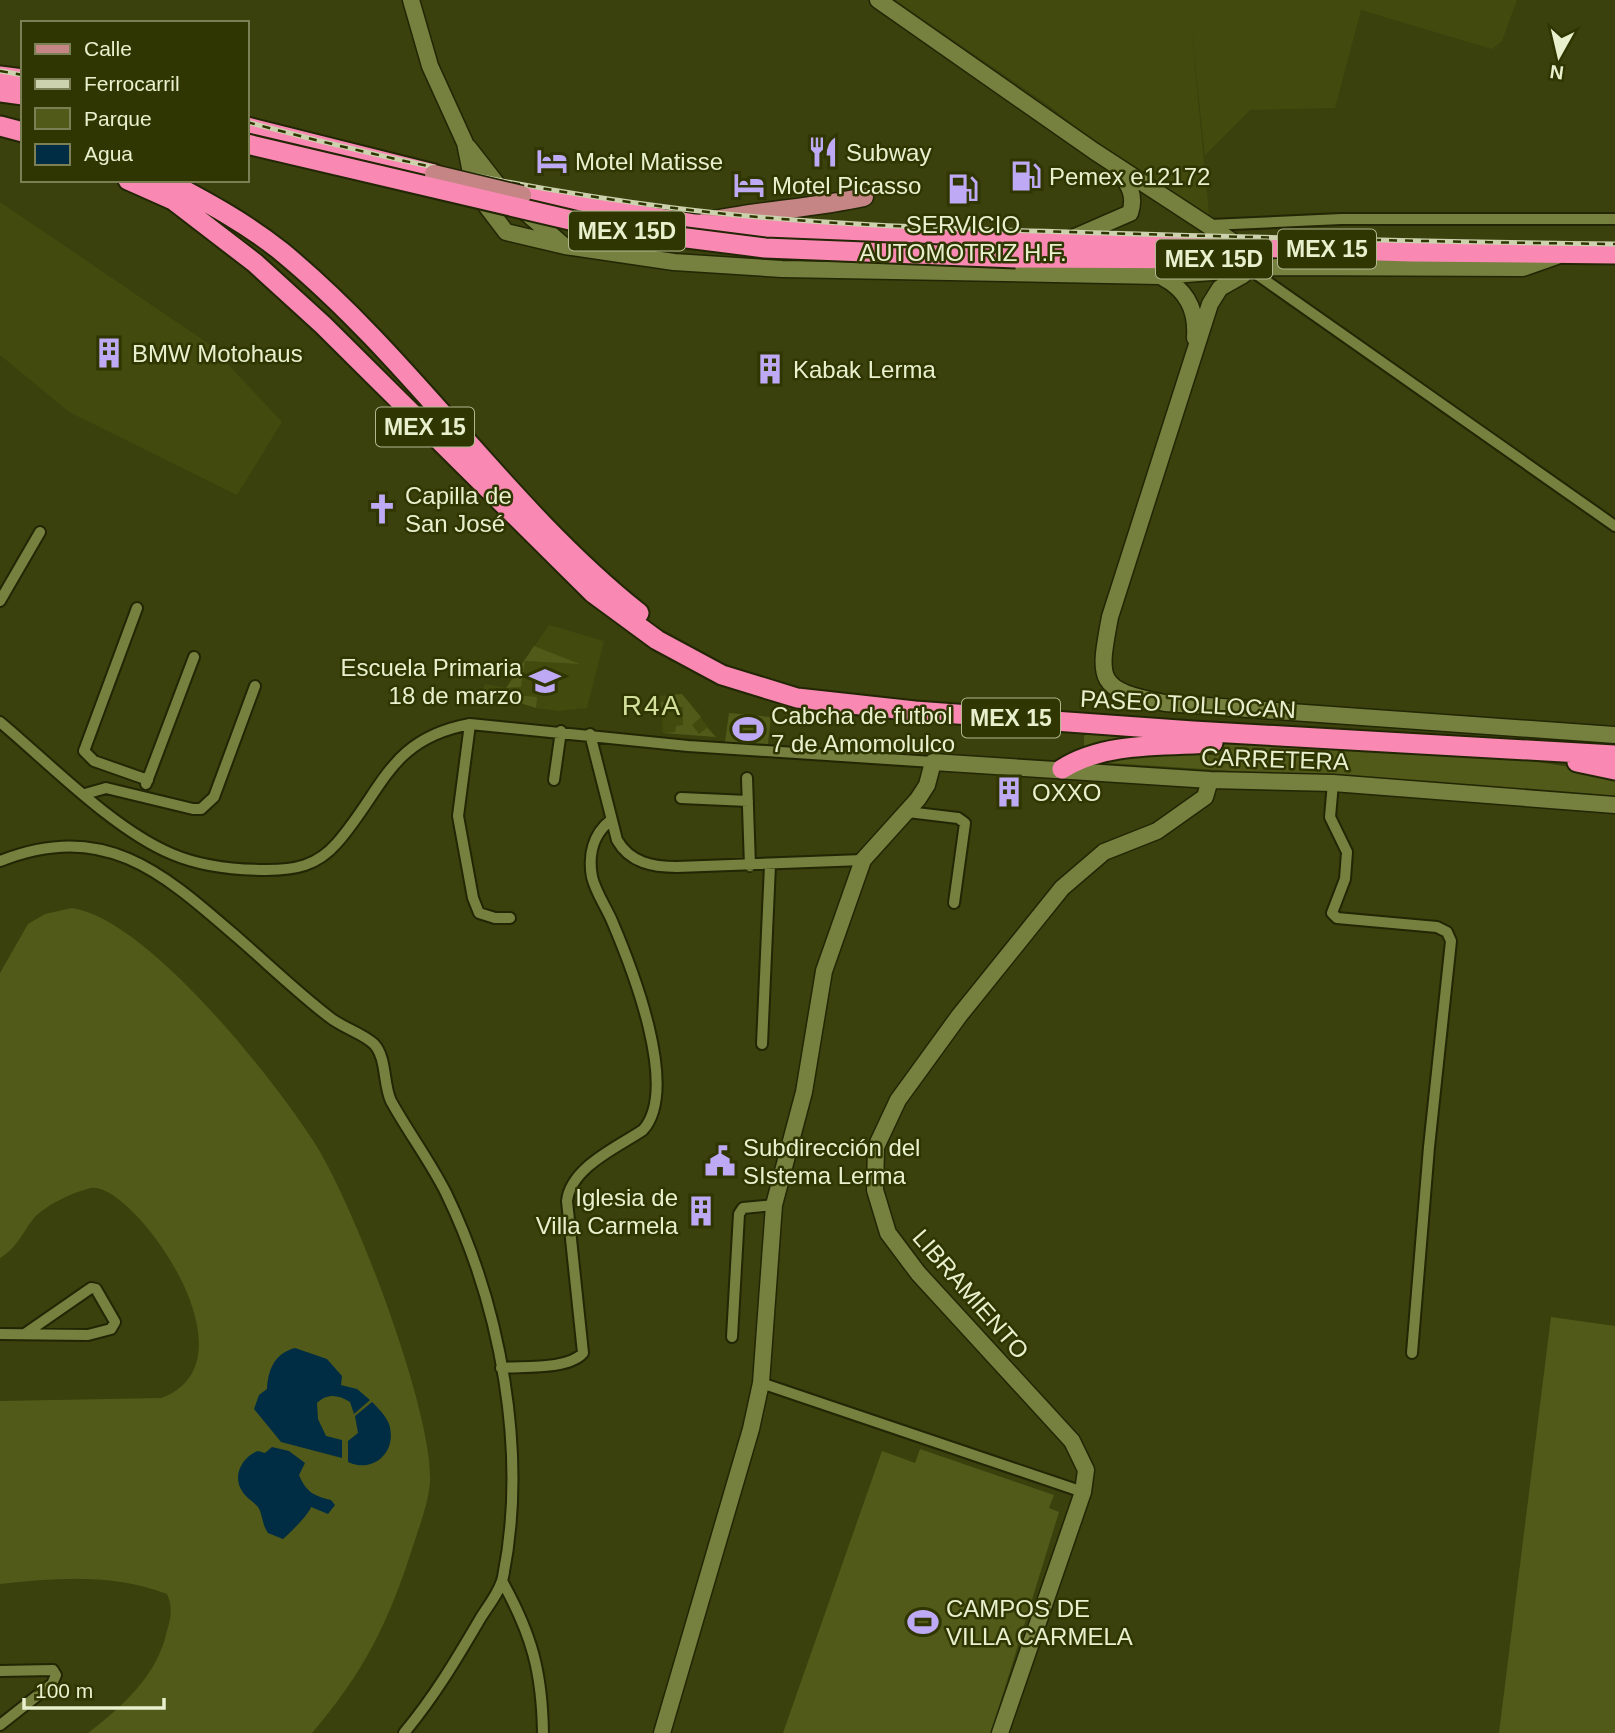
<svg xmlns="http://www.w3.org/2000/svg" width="1615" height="1733" viewBox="0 0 1615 1733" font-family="Helvetica,sans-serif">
<rect width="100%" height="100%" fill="#3a410d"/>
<path fill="#424a0e" d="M895 0H1517L1502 41 1492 49 1361 10 1335 108 1250 110 1205 155 1191 25 1210 225 1137 175 1051 107Z
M0 202 209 344 282 422 237 495 69 412 0 355Z
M549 625 604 641 587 708 558 711 536 708 482 691 485 684 506 688Z
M682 694 716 737 663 733 660 696Z"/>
<path fill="#515a19" d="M534 646 580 664 525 661 521 687 506 688Z
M489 693 537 697 536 708Z
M682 694 701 717 692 725 699 734 707 728 716 737 663 733 675 732 676 726 683 725V707H661V702H670V695Z
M729 713 771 717 768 744 725 742Z
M1092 730C1267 736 1443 742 1615 775V796L1094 762 1084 749V736Z
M72 908C147 919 271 1076 312 1139 352 1198 434 1413 430 1482 428 1505 419 1527 412 1549 388 1624 364 1672 312 1733H88C123 1706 157 1676 167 1631 171 1617 173 1608 167 1594 111 1573 57 1578 0 1584V1401L161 1398C263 1361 131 1180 91 1188 73 1192 46 1205 34 1218 22 1233 18 1247 0 1258V973L28 924 45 914Z
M1551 1317 1615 1326V1733H1499Z
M920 1449 1054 1495 1049 1508 1059 1512 991 1733H783L882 1451 915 1463Z"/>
<path fill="#002d44" d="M295 1348 327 1359 342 1376 341 1385 357 1389 370 1400 354 1414 350 1402C338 1395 328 1393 317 1403L318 1419 326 1436 342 1440V1458L281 1442 254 1409 259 1395 267 1389C268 1369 275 1353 295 1348Z
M372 1402C378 1408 386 1416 389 1424 398 1452 373 1474 348 1462V1441L358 1433 355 1416Z
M272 1447 289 1451 305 1463 299 1475C306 1492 314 1496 331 1500L335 1505 328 1514 311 1507C310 1513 289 1534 283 1539L268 1533C262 1525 263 1515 258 1507 253 1501 246 1498 242 1491 232 1476 242 1457 258 1451L265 1453Z"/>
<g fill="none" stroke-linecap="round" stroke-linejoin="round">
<g stroke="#222604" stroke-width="14">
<path id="street" d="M1210 225 1341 219H1615
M1252 271 1615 526
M0 601 40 532
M137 608 84 751 94 761 148 780
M0 722C49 763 114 830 172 854 200 866 236 870 266 870 295 870 317 866 337 843 384 789 389 739 470 724L688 746 933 762
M470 724 458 816 473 898 479 913 495 918H510
M590 734 617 840C630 863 653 867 677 867L863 860
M747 778 750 866
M554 780 561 731
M1333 783 1330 817 1347 852 1345 879 1332 913 1337 918 1437 927 1447 932 1451 941 1429 1147 1412 1353
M146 784 194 657
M85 794 106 788 193 809H201L214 797 255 686
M681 798 748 801
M908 812 958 818 965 823 954 903
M0 861C105 820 162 872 238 938 268 964 297 992 328 1016 342 1028 361 1032 374 1044 387 1058 383 1084 391 1101 408 1132 430 1161 446 1193 501 1307 528 1453 503 1577 500 1592 487 1607 480 1619 456 1660 434 1697 404 1733
M762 1044 770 865
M0 1334 88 1335 111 1329 115 1322 96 1289 91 1288 26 1333
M732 1337 739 1214 743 1208 774 1205
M501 1368C523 1366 568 1370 583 1353L567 1201C571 1167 618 1147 643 1130 680 1089 632 968 612 921 606 907 596 893 592 877 588 855 593 834 611 820
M761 1383 1083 1492
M502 1581C532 1635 542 1672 543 1733
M0 1671 53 1670 56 1675 52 1684 0 1725"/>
</g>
<g stroke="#222604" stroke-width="19">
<path id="secondary" d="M411 0 430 66 465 143 472 178 481 199 506 232 565 246 674 262 782 269 1160 276 1277 267 1523 268 1557 256
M878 0 1094 151 1241 247
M468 147 504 193
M523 210 562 244
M1068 240 1130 213C1136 196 1129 184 1118 171
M1243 275 1220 288 1210 304 1110 617C1098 681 1096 690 1165 703L1615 735
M1162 277C1187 290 1197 310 1195 338
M662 1733 751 1429 761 1383 774 1205 804 1092 824 971 863 860 918 799 927 785 933 762 1210 780 1333 783 1615 805
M1000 1733 1083 1492 1086 1470 1072 1441 918 1273 888 1233 875 1190 876 1147 898 1100 959 1016 1062 888 1104 852 1157 831 1205 797 1210 780"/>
</g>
<g stroke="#222604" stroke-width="21">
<path id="primary" d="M705 222C757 210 811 209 864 197"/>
</g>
<g stroke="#222604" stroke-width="23">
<path id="highway" d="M0 76 23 79
M0 92 23 95
M0 126 23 132
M247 127 434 174
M128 180 173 200 255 263 323 325 593 593 657 640 722 675 797 698 915 711 1193 731 1615 755
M165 180C205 201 246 223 282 252 413 360 506 507 639 613
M522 195 695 224 885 236 1412 252 1615 254
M1016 258 1233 259
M1577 762 1615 770
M1062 769C1104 742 1164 746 1213 743"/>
</g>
<use href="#street" stroke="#76803f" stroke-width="10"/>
<use href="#secondary" stroke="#76803f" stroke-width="16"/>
<use href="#primary" stroke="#c58585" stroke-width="18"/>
<use href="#highway" stroke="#f988b3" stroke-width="19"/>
<g stroke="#cbd2ad" stroke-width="5">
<path id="rail" d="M0 71 23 75
M247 122C387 160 530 190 674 208 816 226 960 229 1103 233 1273 238 1444 242 1615 244"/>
</g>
<use href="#rail" stroke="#303601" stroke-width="2.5" stroke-dasharray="8" stroke-linecap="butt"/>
<g stroke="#222604" stroke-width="21" stroke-linecap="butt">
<path id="primary-bridge" d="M434 174 522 195"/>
</g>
<g stroke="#222604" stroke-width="23" stroke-linecap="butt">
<path id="highway-bridge" d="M247 144 600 227 765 248 1016 258"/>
</g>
<use href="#primary-bridge" stroke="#c58585" stroke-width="18"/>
<use href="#highway-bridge" stroke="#f988b3" stroke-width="19"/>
</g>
<defs>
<g id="restaurant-bare" transform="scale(2.415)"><path d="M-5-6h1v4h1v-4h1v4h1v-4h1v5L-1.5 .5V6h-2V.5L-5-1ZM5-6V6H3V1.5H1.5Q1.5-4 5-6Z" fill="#bea9f4" stroke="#303601" stroke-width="2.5" paint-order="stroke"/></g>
<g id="hotel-bare" transform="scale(2.415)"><path d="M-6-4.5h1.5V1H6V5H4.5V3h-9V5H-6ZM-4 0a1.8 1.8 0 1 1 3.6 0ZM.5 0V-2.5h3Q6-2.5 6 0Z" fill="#bea9f4" stroke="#303601" stroke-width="2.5" paint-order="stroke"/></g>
<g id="fuel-bare" transform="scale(2.415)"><path d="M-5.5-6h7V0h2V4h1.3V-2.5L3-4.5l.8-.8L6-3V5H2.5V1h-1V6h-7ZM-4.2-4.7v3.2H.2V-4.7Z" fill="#bea9f4" stroke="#303601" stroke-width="2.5" paint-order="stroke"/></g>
<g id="building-bare" transform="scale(2.415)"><path d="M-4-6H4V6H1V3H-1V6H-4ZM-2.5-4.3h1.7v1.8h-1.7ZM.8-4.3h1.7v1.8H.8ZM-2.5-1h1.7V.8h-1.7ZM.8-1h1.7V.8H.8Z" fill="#bea9f4" stroke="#303601" stroke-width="2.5" paint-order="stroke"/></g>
<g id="church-bare" transform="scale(2.415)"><path d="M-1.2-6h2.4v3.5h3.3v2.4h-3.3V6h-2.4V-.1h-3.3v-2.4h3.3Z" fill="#bea9f4" stroke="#303601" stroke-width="2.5" paint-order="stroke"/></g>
<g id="school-bare" transform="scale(2.415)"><path d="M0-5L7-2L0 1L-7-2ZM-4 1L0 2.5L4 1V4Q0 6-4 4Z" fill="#bea9f4" stroke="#303601" stroke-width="2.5" paint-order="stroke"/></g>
<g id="stadium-bare" transform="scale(2.415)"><path d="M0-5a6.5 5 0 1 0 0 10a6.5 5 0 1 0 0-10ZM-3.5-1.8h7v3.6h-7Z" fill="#bea9f4" stroke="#303601" stroke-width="2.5" paint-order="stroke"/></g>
<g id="civic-bare" transform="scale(2.415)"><path d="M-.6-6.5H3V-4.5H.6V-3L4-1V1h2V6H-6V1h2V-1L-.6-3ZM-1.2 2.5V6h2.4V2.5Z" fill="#bea9f4" stroke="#303601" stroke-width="2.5" paint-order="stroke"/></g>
</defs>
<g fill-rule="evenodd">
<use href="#restaurant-bare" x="823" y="152"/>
<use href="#hotel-bare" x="552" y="161"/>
<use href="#fuel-bare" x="1026" y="176"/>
<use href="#hotel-bare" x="749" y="185"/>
<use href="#fuel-bare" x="963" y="189"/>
<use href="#building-bare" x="109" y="353"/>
<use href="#building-bare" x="770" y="369"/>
<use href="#church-bare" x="382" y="509"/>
<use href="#school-bare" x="545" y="681"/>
<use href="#stadium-bare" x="748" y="729"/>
<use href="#building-bare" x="1009" y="792"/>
<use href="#civic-bare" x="720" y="1161"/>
<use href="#building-bare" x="701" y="1211"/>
<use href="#stadium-bare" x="923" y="1622"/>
</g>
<g text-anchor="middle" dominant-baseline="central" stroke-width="5" stroke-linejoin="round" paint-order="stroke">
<g fill="#303601" stroke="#b1b890" stroke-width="2">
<rect x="569" y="211.5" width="116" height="39" rx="5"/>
<rect x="1278" y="229.5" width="98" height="39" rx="5"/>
<rect x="1156" y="239.5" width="116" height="39" rx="5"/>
<rect x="376" y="407.5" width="98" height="39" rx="5"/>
<rect x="962" y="698.5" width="98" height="39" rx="5"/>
</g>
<g font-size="23" font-weight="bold" fill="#e8f0ce">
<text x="627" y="231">MEX 15D</text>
<text x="1327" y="249">MEX 15</text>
<text x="1214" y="259">MEX 15D</text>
<text x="425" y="427">MEX 15</text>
<text x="1011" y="718">MEX 15</text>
</g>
<g font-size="24" fill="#e8f0ce" stroke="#303601" text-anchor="start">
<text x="846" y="152">Subway</text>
<text x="575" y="161">Motel Matisse</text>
<text x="1049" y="176">Pemex e12172</text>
<text x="772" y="185">Motel Picasso</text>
<text x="963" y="224" text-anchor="middle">SERVICIO<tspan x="963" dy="28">AUTOMOTRIZ H.F.</tspan></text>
<text x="132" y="353">BMW Motohaus</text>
<text x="793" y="369">Kabak Lerma</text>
<text x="405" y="495">Capilla de<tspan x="405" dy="28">San José</tspan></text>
<text x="522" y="667" text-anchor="end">Escuela Primaria<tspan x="522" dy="28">18 de marzo</tspan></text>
<text x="771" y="715">Cabcha de futbol<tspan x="771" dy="28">7 de Amomolulco</tspan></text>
<text x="1032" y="792">OXXO</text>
<text x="743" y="1147">Subdirección del<tspan x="743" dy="28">SIstema Lerma</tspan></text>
<text x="678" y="1197" text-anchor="end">Iglesia de<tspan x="678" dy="28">Villa Carmela</tspan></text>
<text x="946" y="1608">CAMPOS DE<tspan x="946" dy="28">VILLA CARMELA</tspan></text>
</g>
<g font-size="24" fill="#e8f0ce" stroke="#303601">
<text transform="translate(1188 704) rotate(3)">PASEO TOLLOCAN</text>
<text transform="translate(1275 759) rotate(2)">CARRETERA</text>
<text transform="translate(971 1294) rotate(49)">LIBRAMIENTO</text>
</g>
<g font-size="28" letter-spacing="2" fill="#d3e09c" stroke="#303601">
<text x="652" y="705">R4A</text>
</g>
</g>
<rect x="21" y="21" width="228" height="161" fill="#303601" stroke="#7a8053" stroke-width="2"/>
<rect x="35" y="44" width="35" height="10" fill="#c58585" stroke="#7a8053" stroke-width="2"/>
<text x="84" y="56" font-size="21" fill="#e8f0ce">Calle</text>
<rect x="35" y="79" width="35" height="10" fill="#cbd2ad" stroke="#7a8053" stroke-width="2"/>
<text x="84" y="91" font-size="21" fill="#e8f0ce">Ferrocarril</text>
<rect x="35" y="108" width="35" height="21" fill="#515a19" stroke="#7a8053" stroke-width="2"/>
<text x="84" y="126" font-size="21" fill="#e8f0ce">Parque</text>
<rect x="35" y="144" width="35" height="21" fill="#002d44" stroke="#7a8053" stroke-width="2"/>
<text x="84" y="161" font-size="21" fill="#e8f0ce">Agua</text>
<g transform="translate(1559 56) rotate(188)" stroke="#303601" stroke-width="5" paint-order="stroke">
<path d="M0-5L12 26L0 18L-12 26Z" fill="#e8f0ce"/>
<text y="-10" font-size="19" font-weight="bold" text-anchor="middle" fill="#e8f0ce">N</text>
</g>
<path d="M24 1698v10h140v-10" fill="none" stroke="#e8f0ce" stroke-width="3.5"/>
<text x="35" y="1698" font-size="21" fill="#e8f0ce" stroke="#303601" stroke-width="5" paint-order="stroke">100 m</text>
</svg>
